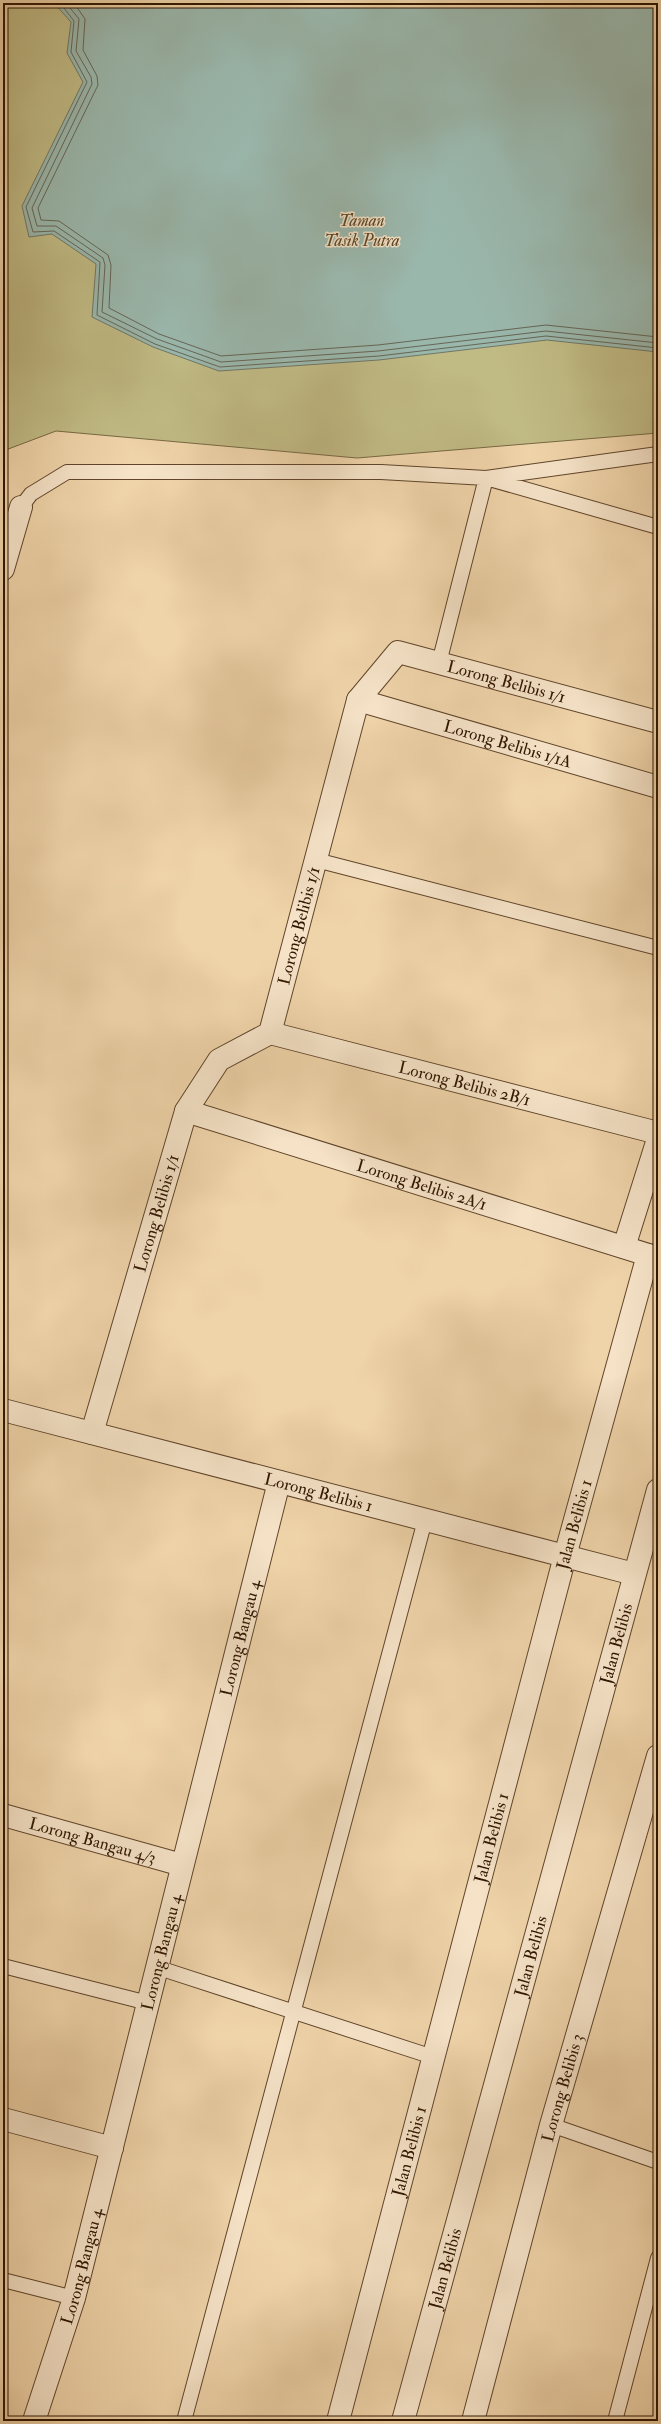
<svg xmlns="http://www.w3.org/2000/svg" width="661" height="2424" viewBox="0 0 661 2424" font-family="'IM FELL Double Pica',serif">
<rect width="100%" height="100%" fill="#efd3a9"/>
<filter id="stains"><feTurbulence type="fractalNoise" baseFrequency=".005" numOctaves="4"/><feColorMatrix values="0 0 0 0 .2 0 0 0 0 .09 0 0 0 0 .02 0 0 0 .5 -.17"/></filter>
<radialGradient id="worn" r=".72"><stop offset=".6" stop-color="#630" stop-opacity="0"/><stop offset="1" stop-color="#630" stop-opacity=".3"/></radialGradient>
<path fill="#c0ba84" stroke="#786842" d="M3 3H658V433L357 458 56 431 3 451Z"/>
<path fill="#9ab7ac" stroke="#707767" d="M54 3H658V352L547 340 379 360 219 371 153 347 92 317 96 264 52 234 29 237 22 206 83 82 67 53 71 22Z"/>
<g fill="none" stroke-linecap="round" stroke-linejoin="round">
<path stroke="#656656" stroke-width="1" d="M60 3 74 21 71 52 87 82 26 207 33 232 54 231 100 262 97 315 155 344 220 367 379 356 546 336 658 348
M66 3 79 19 76 51 91 77 92 84 32 208 37 226H56L103 258 105 265 102 312 157 339 221 362 378 351 546 331 658 343
M74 3 85 19 83 50 97 76 98 85 38 208 41 220 59 221 108 255 111 265 109 308 159 334 221 356 378 345 546 325 658 337"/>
<g stroke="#60452a" stroke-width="16">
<path id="lane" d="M21 507 31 494 67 472H381L486 478 658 454
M439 663 486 478 658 527
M316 860 658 948
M3 1966 148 2003
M156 1967 433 2057
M551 2125 658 2162
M3 2280 74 2298
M184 2421 425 1520
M615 2421 658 2258"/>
</g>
<g stroke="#60452a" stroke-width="24">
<g id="street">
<path d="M3 569 21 507"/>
<path id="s1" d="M358 700 658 787"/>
<path id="s2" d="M270 1033 658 1133"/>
<path id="s3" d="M186 1111 658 1258"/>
<path d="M624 1247 658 1139"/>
<path id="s4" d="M3 1410 634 1574"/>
<path id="s5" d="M92 1433 186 1111 219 1060 270 1033 358 700 398 652 658 722"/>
<path id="s6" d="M3 1815 182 1865"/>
<path d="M3 2119 112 2148"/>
<path id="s7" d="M34 2421 74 2298 279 1482"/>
<path id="s8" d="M338 2421 565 1556 648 1255"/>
<path id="s9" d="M403 2421 658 1490"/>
<path id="s10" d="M473 2421 551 2125 658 1756"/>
</g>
</g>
<use href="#lane" stroke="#f5e2c7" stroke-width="14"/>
<use href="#street" stroke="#f5e2c7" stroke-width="22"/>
</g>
<g text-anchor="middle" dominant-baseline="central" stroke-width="3" stroke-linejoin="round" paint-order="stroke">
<g font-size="17" font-style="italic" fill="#5b4728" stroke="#f5e2c7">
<text x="362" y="220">Taman<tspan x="362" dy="20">Tasik Putra</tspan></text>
</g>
<g font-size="17" fill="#301600" stroke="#f5e2c7">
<text stroke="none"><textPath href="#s5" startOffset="973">Lorong Belibis 1/1</textPath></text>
<text stroke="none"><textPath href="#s1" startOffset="156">Lorong Belibis 1/1A</textPath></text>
<text stroke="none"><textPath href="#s5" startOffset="565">Lorong Belibis 1/1</textPath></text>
<text stroke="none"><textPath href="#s2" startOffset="201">Lorong Belibis 2B/1</textPath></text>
<text stroke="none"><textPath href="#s3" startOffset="247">Lorong Belibis 2A/1</textPath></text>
<text stroke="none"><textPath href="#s5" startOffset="229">Lorong Belibis 1/1</textPath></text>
<text stroke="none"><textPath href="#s4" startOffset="326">Lorong Belibis 1</textPath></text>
<text stroke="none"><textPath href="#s8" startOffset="927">Jalan Belibis 1</textPath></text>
<text stroke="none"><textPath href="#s7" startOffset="810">Lorong Bangau 4</textPath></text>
<text stroke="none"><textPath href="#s9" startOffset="806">Jalan Belibis</textPath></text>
<text stroke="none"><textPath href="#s8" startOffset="603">Jalan Belibis 1</textPath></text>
<text stroke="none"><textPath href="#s6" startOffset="93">Lorong Bangau 4/3</textPath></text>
<text stroke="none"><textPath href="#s7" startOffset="486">Lorong Bangau 4</textPath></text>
<text stroke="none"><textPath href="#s9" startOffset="482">Jalan Belibis</textPath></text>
<text stroke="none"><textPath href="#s10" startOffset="345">Lorong Belibis 3</textPath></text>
<text stroke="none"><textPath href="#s8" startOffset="279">Jalan Belibis 1</textPath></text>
<text stroke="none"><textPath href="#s7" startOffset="162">Lorong Bangau 4</textPath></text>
<text stroke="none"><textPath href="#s9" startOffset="158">Jalan Belibis</textPath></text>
</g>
</g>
<rect width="661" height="2424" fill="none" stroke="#efd3a9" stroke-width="16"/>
<rect x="4" y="4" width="653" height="2416" fill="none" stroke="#301600" stroke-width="2"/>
<rect x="8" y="8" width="645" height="2408" fill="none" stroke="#301600"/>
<rect width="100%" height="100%" filter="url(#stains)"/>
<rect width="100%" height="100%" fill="url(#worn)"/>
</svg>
